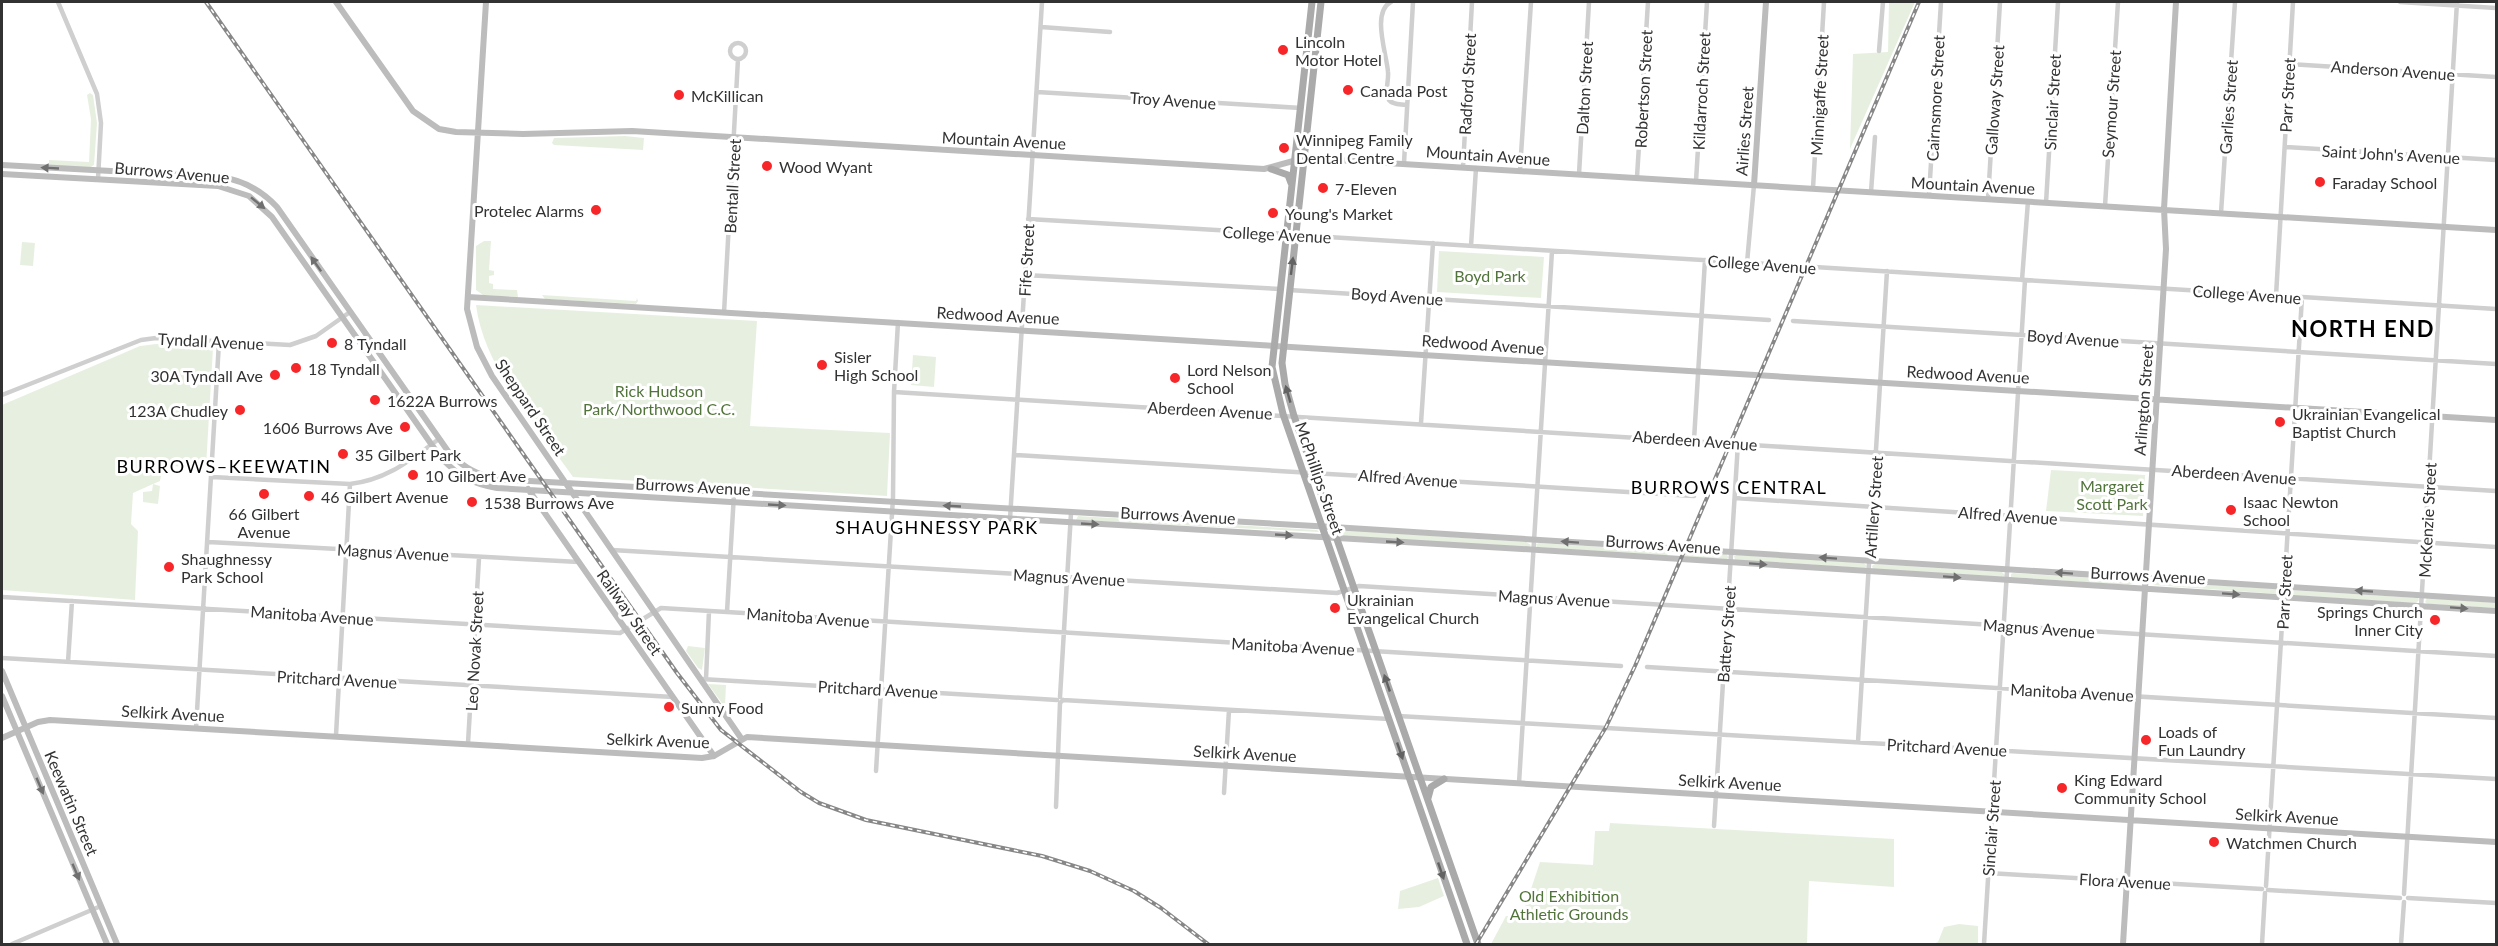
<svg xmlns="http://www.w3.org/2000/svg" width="2498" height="946" viewBox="0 0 2498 946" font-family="Lato,sans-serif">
<rect width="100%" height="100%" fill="#fff"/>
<path fill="#e7f0e0" d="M1889 2H1915L1850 149 1853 54 1888 52Z
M90 93 93 95 97 123 94 165 89 168 49 165V160L89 162 91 119 87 95Z
M625 136 644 138 643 150 554 145 552 143 554 138Z
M484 241H491L489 270 494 271V275L489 276V283L493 284V289L517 290 518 297 483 295 476 290V246Z
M22 242 35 243 33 266 20 265Z
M1439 251 1544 257 1541 298 1437 292Z
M542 295 636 301 637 298 638 301 636 304 545 299Z
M476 305 757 321 750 426 890 433 887 496 573 477C537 426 484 368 476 305Z
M156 344 213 348 206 467 163 466 160 481 153 484 160 486 158 504 143 502V492L152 491 153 484 133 493 131 524 138 531 135 600 2 590V405L140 346Z
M913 355 936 357 934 387 911 385Z
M2051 470 2145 475 2143 516 2046 511Z
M1078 516 1317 530 1319 532 1076 520Z
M1344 530 1526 542 1531 545 1529 547 1344 536 1341 533Z
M1539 543 1665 551 1668 554 1666 556 1537 547 1536 544Z
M1686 552 1726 554 1729 557 1727 559 1684 557Z
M1737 555 1864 563 1867 566 1865 568 1735 560 1734 556Z
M1875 564 2002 572 2005 575 2004 577 1873 569 1872 566Z
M2013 573 2129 580 2138 582 2128 585 2011 577V574Z
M2161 582 2278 589 2281 592 2278 594 2153 585V583Z
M2288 590 2418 598 2419 600 2416 603 2289 595Z
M2427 598 2496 603V608L2428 604 2425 602Z
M688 646 705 648 702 670 698 668 686 651Z
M708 684 726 685 725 706H724Z
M1610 823 1894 839V887L1809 881 1807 944H1491L1506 916H1522L1540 862 1593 865 1595 831H1609Z
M1438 878 1444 896 1419 907 1398 909 1400 891Z
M1959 924 1978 926V944H1933L1938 942 1944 927Z"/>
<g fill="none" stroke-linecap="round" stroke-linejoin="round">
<path stroke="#cfcfcf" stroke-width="4.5" d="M58 2 97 94 101 123 98 179
M1391 2C1371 12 1387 55 1388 72 1389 81 1384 92 1389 100 1393 105 1400 104 1406 105
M2400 2 2496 8
M1041 27 1110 32
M730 51a8 8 0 1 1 16 0a8 8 0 1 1-16 0Z
M1879 51 1883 2
M2289 64 2496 77
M1037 92 1301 108
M2285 147 2496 160
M1404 163 1413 2
M1463 167 1472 2
M1520 170 1531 2
M1579 174 1589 2
M1637 177 1648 2
M1696 181 1707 2
M1813 188 1824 2
M1871 192 1875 137
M1929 195 1941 2
M1988 199 2000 2
M2046 203 2058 2
M2105 206 2118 2
M2221 213 2235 2
M1028 219 1287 234
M1296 235 2496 309
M1471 246 1476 168
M1747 263 1754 185
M1025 275 1281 289
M2022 280 2028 201
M1289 290 1769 320
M2276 296 2293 2
M724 313 738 59
M1793 321 2496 364
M894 392 2496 491
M2 395 141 340 156 338 290 345 316 336 350 312
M1421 423 1433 243
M1694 440 1705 260
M1014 455 1694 496
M212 477 350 484C387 480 410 460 439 439
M1735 498 2496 547
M1010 519 1042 2
M208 542 579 562
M612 550 1337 593 1359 586 2496 656
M2 597 620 633 661 608 1621 666
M727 612 734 494
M2 658 673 697
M68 662 72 601
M1647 667 2496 718
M701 679 1057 700
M706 679 709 611
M1060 697 1071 513
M1063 700 1389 719
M1398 716 2496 779
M196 728 219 342
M336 735 350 484
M1858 742 1887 271
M468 743 479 558
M876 771 893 498 894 392 898 322
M1519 783 1552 251
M1224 793 1229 710
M1056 807 1060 703 1063 700
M1714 826 1738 443
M1988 873 2262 889
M2266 886 2302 297
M2268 890 2400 898
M2404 894 2457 2
M2408 898 2496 903
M12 944 101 906
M1984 944 2025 280
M2262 944 2265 893
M2401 944 2404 902"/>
<path stroke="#bcbcbc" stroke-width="6" d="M336 2 413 111 439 129 456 132 523 134 632 131 1264 169 1304 158 2496 230
M486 2 467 309 477 347 492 376 741 738
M2 165 220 177C243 180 261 190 277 207L450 454C465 468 477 475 497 479L1333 527 2496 600
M2 174 218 186 249 196 272 217 441 458C460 477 471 483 497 488L1539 550 2496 611
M1754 185 1766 2
M468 297 2496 420
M528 489 714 756
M2 671 117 944
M2 696 107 944
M2 738 38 722 50 720 702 758 714 756 747 737 2496 842
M2123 944 2166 249 2164 209 2176 2"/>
<path stroke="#aaa" stroke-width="7" d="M1312 2 1272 367 1283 414 1467 944
M1321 2 1282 363 1285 384 1294 416 1478 944
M1271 169 1288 175 1291 183
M1428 798 1431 787 1444 779"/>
<g stroke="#878787" stroke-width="4">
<path id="rail" d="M206 2 677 673 721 730 801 792 819 803 866 820 1042 856 1090 871 1134 891 1161 908 1208 944
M1476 944 1606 727 1635 666 1919 2"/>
</g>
<use href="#rail" stroke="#fff" stroke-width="1.5" stroke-dasharray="4.5" stroke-linecap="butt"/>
</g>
<defs><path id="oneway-solid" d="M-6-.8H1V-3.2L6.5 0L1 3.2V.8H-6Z" transform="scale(1.5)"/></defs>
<g fill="#707070">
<use href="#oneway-solid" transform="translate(50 168) rotate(-177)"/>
<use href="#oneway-solid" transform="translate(258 203) rotate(39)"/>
<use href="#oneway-solid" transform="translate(316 264) rotate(-125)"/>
<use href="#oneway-solid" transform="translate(777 505) rotate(3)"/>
<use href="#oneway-solid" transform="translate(952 506) rotate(-177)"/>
<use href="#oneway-solid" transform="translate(1090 524) rotate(3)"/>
<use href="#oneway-solid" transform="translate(1284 535) rotate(3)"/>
<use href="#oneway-solid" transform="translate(1395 542) rotate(3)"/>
<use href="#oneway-solid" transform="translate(1570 542) rotate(-176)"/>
<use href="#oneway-solid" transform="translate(1828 558) rotate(-176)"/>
<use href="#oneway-solid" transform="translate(1758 564) rotate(4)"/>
<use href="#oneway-solid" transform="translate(2064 573) rotate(-176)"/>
<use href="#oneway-solid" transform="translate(1952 577) rotate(4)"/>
<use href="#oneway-solid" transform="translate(2364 591) rotate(-176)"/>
<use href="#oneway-solid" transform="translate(2231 594) rotate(4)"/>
<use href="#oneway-solid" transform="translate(2459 608) rotate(4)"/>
<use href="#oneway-solid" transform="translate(40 786) rotate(67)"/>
<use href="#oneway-solid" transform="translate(76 872) rotate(67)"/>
</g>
<g fill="#626262">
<use href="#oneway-solid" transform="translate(1292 266) rotate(-83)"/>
<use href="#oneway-solid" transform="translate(1288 394) rotate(-106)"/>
<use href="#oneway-solid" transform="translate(1387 683) rotate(-109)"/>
<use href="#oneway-solid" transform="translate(1400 751) rotate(71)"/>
<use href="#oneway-solid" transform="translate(1441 871) rotate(71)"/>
</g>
<g fill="#f72729" stroke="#fff" stroke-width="2">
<circle cx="1283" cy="50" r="6"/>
<circle cx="1348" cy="90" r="6"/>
<circle cx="679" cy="95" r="6"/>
<circle cx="1284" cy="148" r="6"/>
<circle cx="767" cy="166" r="6"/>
<circle cx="2320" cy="182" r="6"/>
<circle cx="1323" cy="188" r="6"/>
<circle cx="596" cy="210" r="6"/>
<circle cx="1273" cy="213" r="6"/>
<circle cx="332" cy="343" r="6"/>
<circle cx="822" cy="365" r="6"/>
<circle cx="296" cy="368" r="6"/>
<circle cx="275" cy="375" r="6"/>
<circle cx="1175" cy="378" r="6"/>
<circle cx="375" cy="400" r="6"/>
<circle cx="240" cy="410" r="6"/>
<circle cx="2280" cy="422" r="6"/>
<circle cx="405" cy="427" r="6"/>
<circle cx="343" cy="454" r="6"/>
<circle cx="413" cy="475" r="6"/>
<circle cx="264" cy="494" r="6"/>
<circle cx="309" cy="496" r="6"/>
<circle cx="472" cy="502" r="6"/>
<circle cx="2231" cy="510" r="6"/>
<circle cx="169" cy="567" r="6"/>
<circle cx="1335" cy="608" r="6"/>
<circle cx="2435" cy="620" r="6"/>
<circle cx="669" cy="707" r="6"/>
<circle cx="2146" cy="740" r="6"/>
<circle cx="2062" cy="788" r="6"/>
<circle cx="2214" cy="842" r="6"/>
</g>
<g text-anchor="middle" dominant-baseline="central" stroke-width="6" stroke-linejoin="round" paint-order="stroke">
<g font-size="16" fill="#323232" stroke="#fff" text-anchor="start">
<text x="1295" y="41">Lincoln<tspan x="1295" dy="18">Motor Hotel</tspan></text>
<text x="1360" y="90">Canada Post</text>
<text x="691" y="95">McKillican</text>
<text x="1296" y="139">Winnipeg Family<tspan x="1296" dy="18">Dental Centre</tspan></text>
<text x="779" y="166">Wood Wyant</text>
<text x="2332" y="182">Faraday School</text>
<text x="1335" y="188">7-Eleven</text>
<text x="584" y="210" text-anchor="end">Protelec Alarms</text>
<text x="1285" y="213">Young's Market</text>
<text x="344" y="343">8 Tyndall</text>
<text x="834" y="356">Sisler<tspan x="834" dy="18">High School</tspan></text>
<text x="308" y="368">18 Tyndall</text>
<text x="1187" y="369">Lord Nelson<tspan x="1187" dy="18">School</tspan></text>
<text x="263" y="375" text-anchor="end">30A Tyndall Ave</text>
<text x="387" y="400">1622A Burrows</text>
<text x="228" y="410" text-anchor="end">123A Chudley</text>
<text x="2292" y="413">Ukrainian Evangelical<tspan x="2292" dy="18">Baptist Church</tspan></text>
<text x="393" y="427" text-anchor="end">1606 Burrows Ave</text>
<text x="355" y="454">35 Gilbert Park</text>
<text x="425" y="475">10 Gilbert Ave</text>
<text x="321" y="496">46 Gilbert Avenue</text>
<text x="2243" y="501">Isaac Newton<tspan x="2243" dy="18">School</tspan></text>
<text x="484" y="502">1538 Burrows Ave</text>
<text x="264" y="513" text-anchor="middle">66 Gilbert<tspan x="264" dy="18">Avenue</tspan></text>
<text x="181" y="558">Shaughnessy<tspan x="181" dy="18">Park School</tspan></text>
<text x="1347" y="599">Ukrainian<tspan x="1347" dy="18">Evangelical Church</tspan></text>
<text x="2423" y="611" text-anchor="end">Springs Church<tspan x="2423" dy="18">Inner City</tspan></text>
<text x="681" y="707">Sunny Food</text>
<text x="2158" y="731">Loads of<tspan x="2158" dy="18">Fun Laundry</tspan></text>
<text x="2074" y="779">King Edward<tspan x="2074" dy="18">Community School</tspan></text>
<text x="2226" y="842">Watchmen Church</text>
</g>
<g font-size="16" fill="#323232" stroke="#fff">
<text transform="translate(2393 70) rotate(4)">Anderson Avenue</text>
<text transform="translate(1467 84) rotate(-87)">Radford Street</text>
<text transform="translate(1584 88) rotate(-87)">Dalton Street</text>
<text transform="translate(1643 89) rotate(-87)">Robertson Street</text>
<text transform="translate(1701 91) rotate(-87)">Kildarroch Street</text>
<text transform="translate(1819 95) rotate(-87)">Minnigaffe Street</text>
<text transform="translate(2287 95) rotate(-87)">Parr Street</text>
<text transform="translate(1935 98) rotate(-87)">Cairnsmore Street</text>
<text transform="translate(1173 100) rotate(4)">Troy Avenue</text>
<text transform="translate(1994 100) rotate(-86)">Galloway Street</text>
<text transform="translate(2052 102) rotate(-87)">Sinclair Street</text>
<text transform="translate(2111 104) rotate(-86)">Seymour Street</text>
<text transform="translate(2228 107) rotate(-86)">Garlies Street</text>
<text transform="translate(1744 131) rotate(-86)">Airlies Street</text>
<text transform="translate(1004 140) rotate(3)">Mountain Avenue</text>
<text transform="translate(2391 154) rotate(3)">Saint John's Avenue</text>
<text transform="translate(1488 155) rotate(4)">Mountain Avenue</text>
<text transform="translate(172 172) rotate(5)">Burrows Avenue</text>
<text transform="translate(1973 185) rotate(3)">Mountain Avenue</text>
<text transform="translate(732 186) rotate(-87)">Bentall Street</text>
<text transform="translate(1277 234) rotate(3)">College Avenue</text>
<text transform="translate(1026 260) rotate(-87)">Fife Street</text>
<text transform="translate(1762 264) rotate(4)">College Avenue</text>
<text transform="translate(2247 294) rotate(4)">College Avenue</text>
<text transform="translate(1397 296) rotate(4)">Boyd Avenue</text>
<text transform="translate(998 315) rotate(3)">Redwood Avenue</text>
<text transform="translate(2073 338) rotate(4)">Boyd Avenue</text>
<text transform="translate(211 341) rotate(3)">Tyndall Avenue</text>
<text transform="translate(1483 344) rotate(4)">Redwood Avenue</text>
<text transform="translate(1968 374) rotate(3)">Redwood Avenue</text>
<text transform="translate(2143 400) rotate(-86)">Arlington Street</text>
<text transform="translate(531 407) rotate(56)">Sheppard Street</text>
<text transform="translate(1210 410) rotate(3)">Aberdeen Avenue</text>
<text transform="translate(1695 440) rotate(4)">Aberdeen Avenue</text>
<text transform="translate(2234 474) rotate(4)">Aberdeen Avenue</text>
<text transform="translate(1320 478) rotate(71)">McPhillips Street</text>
<text transform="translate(1408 478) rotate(4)">Alfred Avenue</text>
<text transform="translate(693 486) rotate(3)">Burrows Avenue</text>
<text transform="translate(1873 507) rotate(-86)">Artillery Street</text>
<text transform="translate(1178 515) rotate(3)">Burrows Avenue</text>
<text transform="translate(2008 515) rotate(4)">Alfred Avenue</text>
<text transform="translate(2427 520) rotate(-87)">McKenzie Street</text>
<text transform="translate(1663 544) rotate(4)">Burrows Avenue</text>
<text transform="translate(393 552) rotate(3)">Magnus Avenue</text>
<text transform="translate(2148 575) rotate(3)">Burrows Avenue</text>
<text transform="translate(1069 577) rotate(3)">Magnus Avenue</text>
<text transform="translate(2284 592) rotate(-87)">Parr Street</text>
<text transform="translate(1554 598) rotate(3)">Magnus Avenue</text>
<text transform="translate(630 612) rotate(55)">Railway Street</text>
<text transform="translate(312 615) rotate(4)">Manitoba Avenue</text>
<text transform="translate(808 617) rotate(4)">Manitoba Avenue</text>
<text transform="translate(2039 628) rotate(4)">Magnus Avenue</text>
<text transform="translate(1726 634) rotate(-86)">Battery Street</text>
<text transform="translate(1293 646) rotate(3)">Manitoba Avenue</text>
<text transform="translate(474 651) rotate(-87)">Leo Novak Street</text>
<text transform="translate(337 679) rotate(3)">Pritchard Avenue</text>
<text transform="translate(878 689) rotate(3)">Pritchard Avenue</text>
<text transform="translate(2072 692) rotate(3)">Manitoba Avenue</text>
<text transform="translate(173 713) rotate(3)">Selkirk Avenue</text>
<text transform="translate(658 740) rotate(2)">Selkirk Avenue</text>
<text transform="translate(1947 747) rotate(3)">Pritchard Avenue</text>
<text transform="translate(1245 753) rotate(3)">Selkirk Avenue</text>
<text transform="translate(1730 782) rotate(3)">Selkirk Avenue</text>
<text transform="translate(72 803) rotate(67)">Keewatin Street</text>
<text transform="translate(2287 816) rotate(3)">Selkirk Avenue</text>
<text transform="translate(1991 828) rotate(-86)">Sinclair Street</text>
<text transform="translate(2125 881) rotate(3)">Flora Avenue</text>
</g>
<g font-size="16" fill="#51743a" stroke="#fff">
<text x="1490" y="275">Boyd Park</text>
<text x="659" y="390">Rick Hudson<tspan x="659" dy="18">Park/Northwood C.C.</tspan></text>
<text x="2112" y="485">Margaret<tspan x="2112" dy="18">Scott Park</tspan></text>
<text x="1569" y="895">Old Exhibition<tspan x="1569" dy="18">Athletic Grounds</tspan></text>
</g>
<g font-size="18" letter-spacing="1.5" fill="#000" stroke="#fff">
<text x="224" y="466">BURROWS–KEEWATIN</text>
<text x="1729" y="487">BURROWS CENTRAL</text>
<text x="937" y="527">SHAUGHNESSY PARK</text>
</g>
<g font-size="22" font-weight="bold" letter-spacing="1.5" fill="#000" stroke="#fff">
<text x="2363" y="328">NORTH END</text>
</g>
</g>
<rect width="2498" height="946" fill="none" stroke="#323232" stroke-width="6"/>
</svg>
